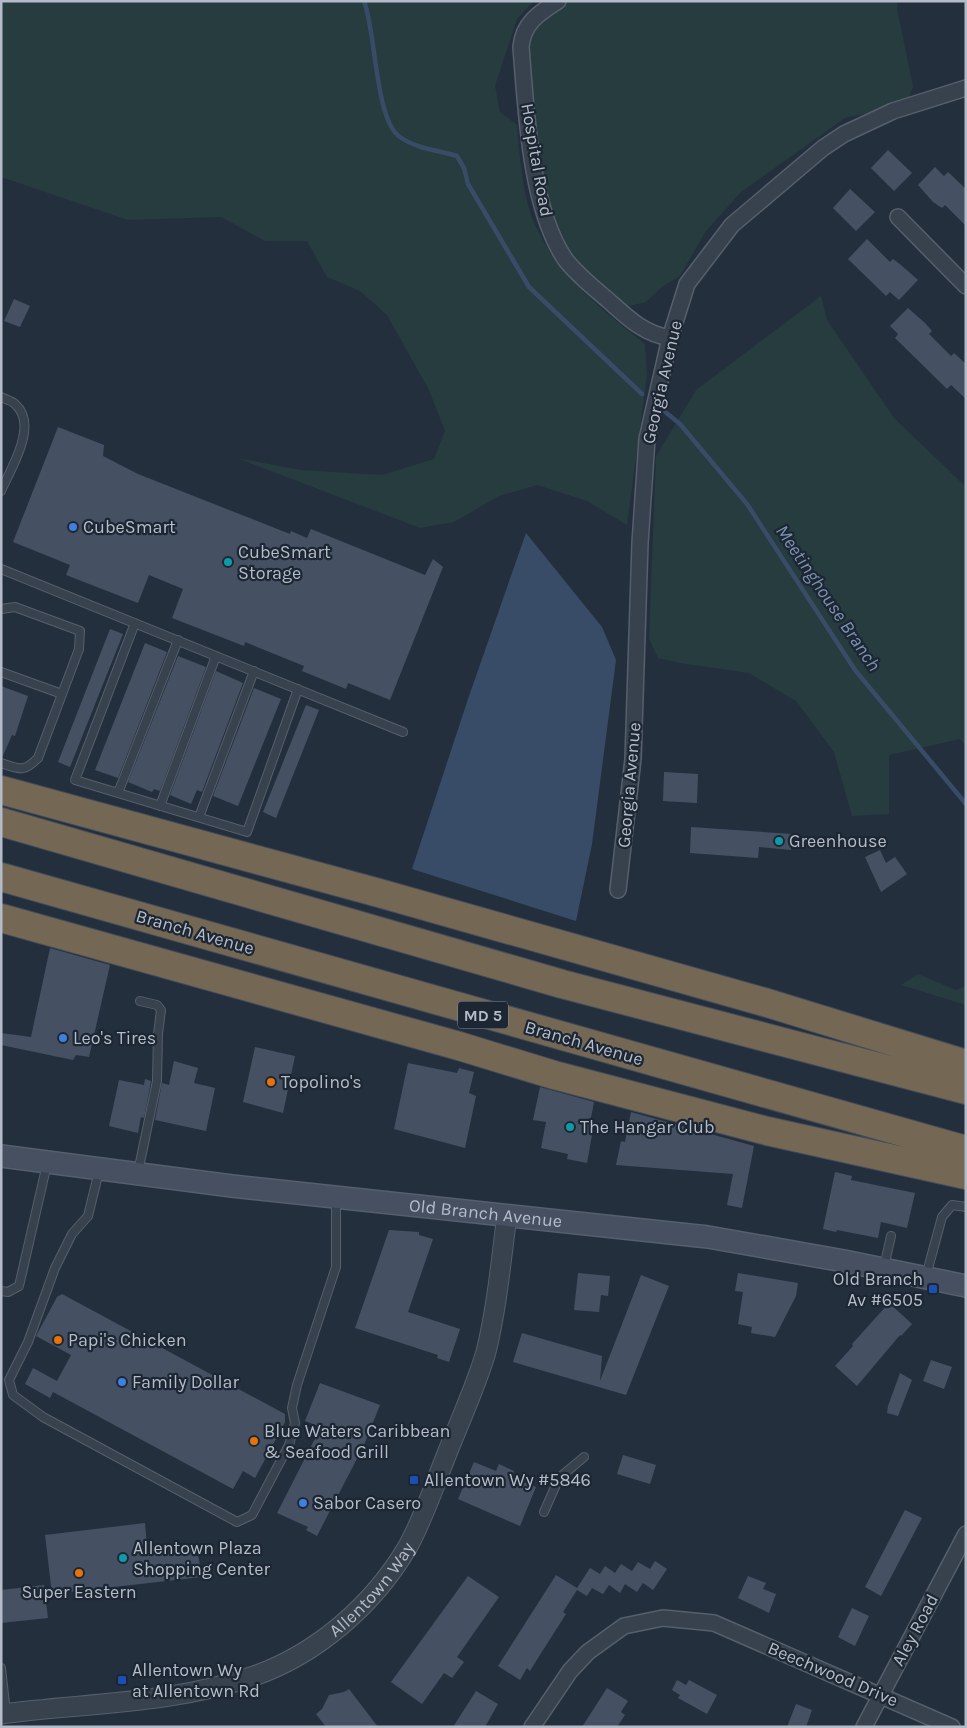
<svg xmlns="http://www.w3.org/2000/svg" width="967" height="1728" viewBox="0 0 967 1728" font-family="Karla,sans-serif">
<rect width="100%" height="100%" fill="#242f3e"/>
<path fill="#263c3f" d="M1 1H534L517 19 495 86 500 112 517 125C519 150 523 197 533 220 556 274 600 308 645 344L647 375 627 525 587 501 537 485 499 496 454 522 420 528 237 458 301 470 382 475 434 459 445 431 429 390 387 315 360 291 327 277 307 241H265L221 217 128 220 1 177Z
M563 1H898L897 9 913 86 909 98 873 112 845 118 741 192 706 231 680 276 663 286 646 302 625 307 580 264 567 247 545 193 526 51 536 20Z
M821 296 827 320 894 418 966 487V746L960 739 889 755V814L852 816 834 752 797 702 749 673 680 663 658 658 649 639 656 456 696 390Z
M918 974 956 990 966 986V1005L901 985Z"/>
<path fill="#394c67" d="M526 533 602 627 616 660 592 844 576 921 412 869 468 699Z"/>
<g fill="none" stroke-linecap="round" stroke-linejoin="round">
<path stroke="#394c67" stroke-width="4.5" d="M364 1C376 32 375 120 400 137 417 149 437 150 457 156L464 168 468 184 529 287 642 394
M664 411 680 424 747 504 855 670 966 804"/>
</g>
<path fill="#455162" d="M888 150 912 173 894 191 871 168Z
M935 167 944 176 948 172 966 189V226L945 205 942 208 933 202 918 185Z
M850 189 875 212 856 231 833 208Z
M867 239 890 262 893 259 901 265 918 280 899 300 890 292 886 296 848 259Z
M14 299 30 306 20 327 4 321Z
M908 308 925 323 932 331 929 334 951 356 954 353 966 364V399L951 385 947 389 895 338 898 334 890 326Z
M58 427 104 445 103 456 138 474 290 534 291 531 307 538 311 529 425 575 433 559 443 567 390 700 348 683 346 689 302 671 304 666 245 642 244 646 172 618 183 589 149 575 138 603 66 575 70 565 13 542Z
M110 629 123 634 70 767 58 762Z
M145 643 167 652 118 778 95 770Z
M178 656 206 667 160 791 154 789 152 792 128 782Z
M216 671 243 683 202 792 197 790 191 804 170 795Z
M1 686 28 696 15 736 12 735 2 758Z
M254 688 281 699 238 806 213 796Z
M306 705 319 710 276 818 263 812Z
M664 772 698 774 697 803 663 801Z
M691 827 792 834 791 850 759 847 758 858 690 853Z
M880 850 886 863 895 857 907 874 881 892 865 857Z
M50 948 110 965 89 1057 76 1055 73 1060 1 1045V1033L31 1037Z
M255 1047 295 1056 283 1113 243 1102Z
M174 1061 198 1068 194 1083 215 1088 206 1131 155 1120 162 1083 169 1085Z
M408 1063 457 1073 459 1068 474 1072 469 1093 476 1096 465 1148 394 1129Z
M145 1079 151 1081 144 1118 141 1117 138 1133 109 1126 119 1080 144 1085Z
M540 1087 594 1102 590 1123 594 1124 587 1163 567 1159 568 1154 541 1148 546 1122 533 1120Z
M631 1112 754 1146 742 1208 727 1205 733 1174 616 1165 621 1141 625 1142Z
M835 1172 852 1176 851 1180 915 1193 907 1228 881 1222 878 1238 837 1230 836 1232 823 1229Z
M389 1230 419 1232V1235L433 1239 408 1312 460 1329 449 1362 437 1358 438 1355 355 1328Z
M578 1273 610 1276 608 1296 601 1295 599 1312 574 1310Z
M738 1273 798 1283 796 1296 775 1337 751 1333 752 1327 738 1324 743 1292 735 1291Z
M641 1275 669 1286 626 1395 513 1362 522 1333 602 1356 600 1381Z
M62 1294 285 1414V1422L255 1478 243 1471 233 1489 53 1392 50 1398 25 1384 33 1368 57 1381 71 1355 36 1336 57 1297Z
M889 1303 912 1324 901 1336 900 1335 857 1386 835 1366 853 1346 852 1344Z
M931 1360 952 1367 944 1389 923 1381Z
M900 1373 912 1380 898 1416 887 1413 888 1406Z
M320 1383 380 1405 364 1445 317 1536 306 1530 308 1527 277 1513 321 1427 305 1421Z
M623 1455 656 1465 650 1484 617 1474Z
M474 1462 496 1471 499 1464 514 1471 512 1477 536 1487 520 1526 458 1499Z
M905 1510 922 1518 881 1596 865 1587Z
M145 1523 147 1547 177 1544 178 1551 197 1549 202 1577 52 1594 45 1535Z
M655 1561 667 1569 653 1590 643 1583 637 1592 625 1584 620 1593 609 1585 603 1594 592 1588 587 1596 577 1590 563 1612 566 1614 538 1658 530 1671 527 1668 520 1680 498 1666 556 1575 577 1588 590 1568 600 1574 605 1566 615 1573 621 1564 632 1571 638 1562 650 1569Z
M468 1576 499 1597 457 1657 464 1662 452 1678 444 1673 422 1704 391 1682Z
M748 1576 766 1583 763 1589 776 1594 769 1613 738 1598Z
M44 1585 48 1618 1 1623V1590Z
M852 1608 869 1616 855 1646 838 1637Z
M677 1680 686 1685 689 1680 717 1695 707 1714 678 1698 680 1695 672 1690Z
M607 1688 628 1701 621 1712 625 1715 617 1727H582Z
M349 1689 378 1727H326L316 1714 322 1709 329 1695 344 1692Z
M476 1691 498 1704 485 1727H453Z
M796 1704 812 1710 806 1727H787Z"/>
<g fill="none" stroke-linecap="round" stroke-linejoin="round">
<g stroke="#565f6c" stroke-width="10">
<path id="service" d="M1 397C5 399 12 401 15 404 39 425 11 468 1 491
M1 569 403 732
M1 609 15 607 80 631 79 649 38 758C23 773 20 769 1 763
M135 623 75 780 247 832 298 689
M1 672 62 694
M118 793 178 640
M160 806 216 656
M199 817 254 671
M99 1171 88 1216 72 1234 55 1268 28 1342 9 1380 13 1395 43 1417 237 1522 252 1515 289 1445 295 1423 292 1408 297 1385 336 1267V1199
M138 1172 157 1081 158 1034 161 1010 157 1005 140 1001
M884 1267 891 1236
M926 1276 942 1217 952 1205 966 1207
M1 1291 8 1292 19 1286 47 1164
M544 1512 559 1478 584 1457
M1 1668 6 1713"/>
</g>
<g stroke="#565f6c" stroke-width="18">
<path id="minor" d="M558 1C539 13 523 23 521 47 526 109 530 207 565 259 577 275 594 288 609 301 628 318 644 334 670 338
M898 217 966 286
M618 890 633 759 640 543 647 439 670 338 687 284 732 225 823 148 844 134 893 111 966 88
M532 1727 570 1671 588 1652 624 1626 663 1618 714 1623 952 1727
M864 1727 966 1534"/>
</g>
<g stroke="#565f6c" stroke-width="21">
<g id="tertiary">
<path id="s1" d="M1 1714C85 1703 173 1704 254 1676 317 1654 373 1605 407 1548 424 1518 435 1483 448 1451 461 1418 476 1386 486 1352 497 1307 501 1261 507 1215"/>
</g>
</g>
<g stroke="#565f6c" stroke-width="24">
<g id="secondary">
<path id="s2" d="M1 1156 232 1186 708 1237 844 1261 966 1286"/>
</g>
</g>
<g stroke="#434c59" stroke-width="30">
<path id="motorway" d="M1 790 379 893 764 1002 966 1064
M1 822 562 984 966 1090
M1 877 966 1150
M1 918 459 1046 554 1075 767 1131 966 1175"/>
</g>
<use href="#service" stroke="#38414e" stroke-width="8"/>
<use href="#minor" stroke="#38414e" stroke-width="15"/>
<use href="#tertiary" stroke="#38414e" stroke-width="19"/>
<use href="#secondary" stroke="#465061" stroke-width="21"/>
<use href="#motorway" stroke="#746855" stroke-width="28"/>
</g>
<g fill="#3f7fe0" stroke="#1d2633" stroke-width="2">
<circle cx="73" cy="527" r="5"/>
<circle cx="63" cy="1038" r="5"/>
<circle cx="122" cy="1382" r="5"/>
<circle cx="303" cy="1503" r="5"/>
</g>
<g fill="#0f9aa8" stroke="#1d2633" stroke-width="2">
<circle cx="228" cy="562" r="5"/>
<circle cx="779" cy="841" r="5"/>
<circle cx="570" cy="1127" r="5"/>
<circle cx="123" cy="1558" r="5"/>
</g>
<g fill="#e8710a" stroke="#1d2633" stroke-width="2">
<circle cx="271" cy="1082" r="5"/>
<circle cx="58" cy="1340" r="5"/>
<circle cx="254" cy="1441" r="5"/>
<circle cx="79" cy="1573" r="5"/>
</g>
<g fill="#1a4fb4" stroke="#1d2633" stroke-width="2">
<rect x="928" y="1284" width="10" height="10" rx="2.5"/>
<rect x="409" y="1475" width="10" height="10" rx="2.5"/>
<rect x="117" y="1675" width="10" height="10" rx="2.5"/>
</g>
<g text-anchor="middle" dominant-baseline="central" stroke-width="4.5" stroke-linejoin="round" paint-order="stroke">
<rect fill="#1d2633" stroke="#878f9c" stroke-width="1" x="458" y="1001.5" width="50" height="27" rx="4"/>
<g font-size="16" font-weight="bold" fill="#b4bcc9">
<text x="483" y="1015">MD 5</text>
</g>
<g font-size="18" fill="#b4bcc9" stroke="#1d2633">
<text transform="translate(537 160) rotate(80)">Hospital Road</text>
<text transform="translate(662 382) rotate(-77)">Georgia Avenue</text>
<text transform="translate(629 785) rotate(-85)">Georgia Avenue</text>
<text transform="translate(195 932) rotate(16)">Branch Avenue</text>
<text transform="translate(584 1043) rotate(16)">Branch Avenue</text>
<text stroke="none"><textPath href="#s2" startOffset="488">Old Branch Avenue</textPath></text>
<text stroke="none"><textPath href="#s1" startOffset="405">Allentown Way</textPath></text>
<text transform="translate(915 1630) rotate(-62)">Aley Road</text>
<text transform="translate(833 1674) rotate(23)">Beechwood Drive</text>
</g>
<g font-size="18" fill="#b4bcc9" stroke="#1d2633" text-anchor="start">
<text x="83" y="527">CubeSmart</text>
<text x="238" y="552">CubeSmart<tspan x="238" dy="21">Storage</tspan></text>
<text x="789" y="841">Greenhouse</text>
<text x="73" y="1038">Leo's Tires</text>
<text x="281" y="1082">Topolino's</text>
<text x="580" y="1127">The Hangar Club</text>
<text x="923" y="1279" text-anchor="end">Old Branch<tspan x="923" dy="21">Av #6505</tspan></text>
<text x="68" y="1340">Papi's Chicken</text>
<text x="132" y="1382">Family Dollar</text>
<text x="264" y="1431">Blue Waters Caribbean<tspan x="264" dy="21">&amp; Seafood Grill</tspan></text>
<text x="424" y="1480">Allentown Wy #5846</text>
<text x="313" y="1503">Sabor Casero</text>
<text x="133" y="1548">Allentown Plaza<tspan x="133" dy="21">Shopping Center</tspan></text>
<text x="79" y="1592" text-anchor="middle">Super Eastern</text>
<text x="132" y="1670">Allentown Wy<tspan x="132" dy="21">at Allentown Rd</tspan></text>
</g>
<g font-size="19" font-style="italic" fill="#7c92b1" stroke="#1d2633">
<text transform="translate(828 598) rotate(56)">Meetinghouse Branch</text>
</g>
</g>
<rect width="967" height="1728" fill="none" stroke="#b4bcc9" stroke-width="5"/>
</svg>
